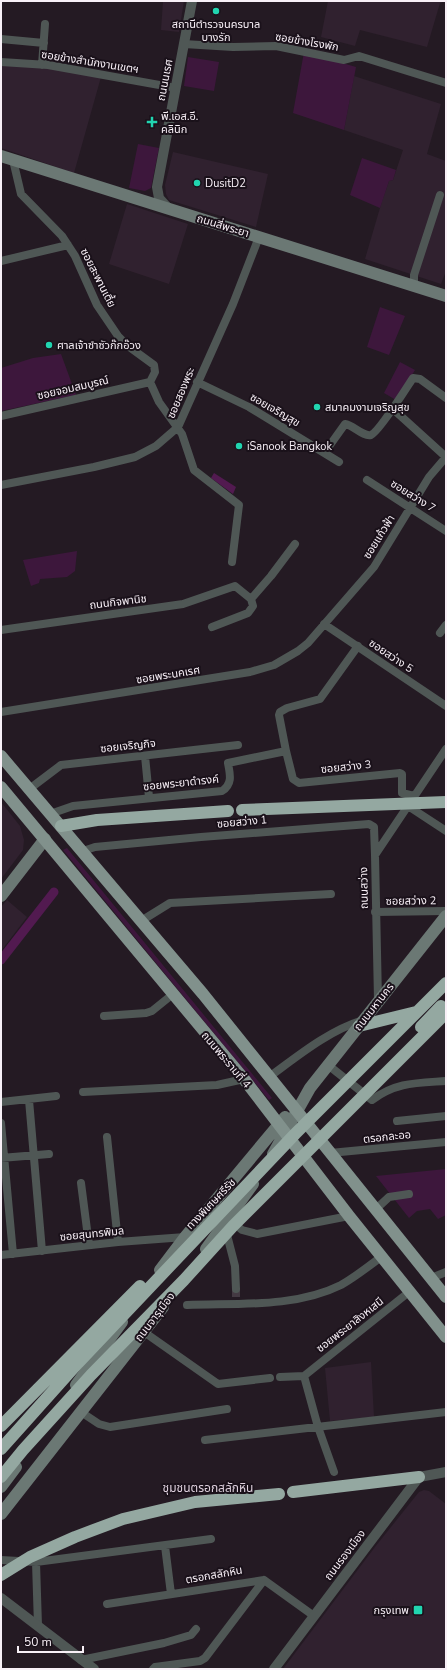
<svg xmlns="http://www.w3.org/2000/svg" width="447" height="1670" viewBox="0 0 447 1670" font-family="'Nunito Sans','Noto Sans Thai',sans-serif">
<rect width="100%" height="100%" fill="#241a23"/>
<path fill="#30212f" d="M163 1H184L179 32 161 30Z
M328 1H445L440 3 427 47 360 30 355 46 321 37Z
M1 64 51 67 101 77 74 173 1 148Z
M354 76 441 104 427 154 446 161V271L441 284 365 259 382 201 389 181 393 180 403 150 344 130Z
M173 152 268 174 256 227 169 200 166 194 165 185Z
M127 204 188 224 169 284 109 264Z
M1 802 20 826 24 840 23 850 1 879Z
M7 900 27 917 1 951V907Z
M371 1362 374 1417 330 1421 325 1368Z
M424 1490 429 1491 446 1504V1669H283L375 1547 419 1492Z"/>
<path fill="#3d173c" d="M304 52 356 67 344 130 293 113Z
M188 57 219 62 214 91 184 86Z
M138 144 159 148 151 188 145 191 129 188Z
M362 158 396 170 393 180 389 181 380 208 350 195Z
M380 307 405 316 389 355 367 347Z
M61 354 76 395 1 411V368L33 358Z
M400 362 415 370 396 400 384 393Z
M77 551 75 571 67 577 40 579 39 583 31 586 23 560Z
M67 848 272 1098 269 1100 63 850Z
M446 1169V1215L438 1219 430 1209 417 1211 409 1218 376 1176Z"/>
<path fill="#521a50" d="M214 473 236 487 233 494 211 478Z"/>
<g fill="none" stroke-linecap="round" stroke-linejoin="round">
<path stroke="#521a50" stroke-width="9" d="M1 960 54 892"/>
<path stroke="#443a43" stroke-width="8" stroke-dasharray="8 4" stroke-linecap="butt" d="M236 1289V1303"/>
<path stroke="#4f5755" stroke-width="8" d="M1 39 44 43
M184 44 233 47 276 46 344 60 359 56 446 83
M1 62 48 65 176 88
M42 65 45 24
M13 160 21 194 62 236 75 256 97 305 118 336 128 346 154 365 155 372 150 382 159 402 182 434 194 470 239 505 232 562
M1 261 68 245
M414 286V275L440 195
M197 382 249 407 339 462
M393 409 446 457
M1 416 150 382
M325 452 345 424C353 425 363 437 371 435 379 432 407 387 413 378L420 379 446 398
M367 480 446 531
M1 485 94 467 135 457 156 446 178 427 233 304 259 237
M251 599 271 576 295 544
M324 624 446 706
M1 630 183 604 235 586 251 599 253 606 248 613 212 627
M440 633 446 625
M1 712 250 672 274 665 298 651 308 643 374 567 429 477 446 457
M286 751 293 779 299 783 400 773 402 774V793L414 796
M145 756 149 797
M28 790 61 765 238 745
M408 806 446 831
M50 814 73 806 222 791C233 784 230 774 228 763L286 751 279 715 280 712 287 708 320 699 358 646
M83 851 95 847 201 837 369 824 374 827 375 855
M375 912 446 911
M141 921 170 903 331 894
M378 1000 375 855 446 749
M104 1016 146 1013 152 1011 173 994
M328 1065 372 1100C396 1082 417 1083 446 1081
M269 1077C299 1055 328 1031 363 1020
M83 1092 217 1085 244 1079
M29 1100 42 1251
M1 1102 56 1096
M397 1121 446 1116
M1 1123 13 1254
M107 1137 118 1242
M330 1153 446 1142
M1 1158 49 1154
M81 1183 89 1245
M376 1209 389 1197 409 1194
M231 1221 242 1230 257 1234 349 1216
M226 1231 235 1266 236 1289
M1 1255 118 1242 185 1237
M431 1278 446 1272
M187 1305C237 1303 295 1308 341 1285 355 1277 368 1267 381 1257
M144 1332 218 1384 270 1378
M304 1376 318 1427 334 1472
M280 1377 304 1376 409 1292
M81 1412 99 1424 110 1427 227 1409
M205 1440 446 1412
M165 1546 171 1594
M1 1560 36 1562 211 1539
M36 1562 38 1626
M107 1604 264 1580 314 1616
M81 1660 164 1643 191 1635 196 1629
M153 1669 155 1667 200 1661 205 1658 264 1580"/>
<path stroke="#4f5755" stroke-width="10" d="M169 209 159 198 157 187 192 1
M1 1598 94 1669
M274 1669 419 1477 446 1472"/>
<path stroke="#6b7874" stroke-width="12" d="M1 156 446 296
M1 896 45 839
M273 1154 310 1088 446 916
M206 1249 253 1184
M160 1270 185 1237 285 1117
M76 1385 122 1322
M1 1487 16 1467
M1 1514 163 1307"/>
<path stroke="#81918c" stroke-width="12" d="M1 756 203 994 446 1297
M1 787 244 1079 349 1216 446 1337"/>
<path stroke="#94a8a1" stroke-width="12" d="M242 810 446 802
M61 826 97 820 228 811
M359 1026 416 1012
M421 1027 441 1006
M1 1426 140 1286
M1 1449 78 1363 295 1134 446 983
M1 1477 23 1450 91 1375 184 1280 233 1226 446 1013
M293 1492 419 1477
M1 1575 30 1557 75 1537 123 1519 195 1502 279 1494"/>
</g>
<g fill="#21d5b0" stroke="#1a111a" stroke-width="1.5">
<circle cx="216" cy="11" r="4"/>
<path d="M150 116h4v4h4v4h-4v4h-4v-4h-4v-4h4z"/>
<circle cx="197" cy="183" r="4"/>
<circle cx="49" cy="345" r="4"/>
<circle cx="317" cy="407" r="4"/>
<circle cx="239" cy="446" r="4"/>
<rect x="413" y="1605" width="10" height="10" rx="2"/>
</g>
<g text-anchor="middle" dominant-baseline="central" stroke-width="4" stroke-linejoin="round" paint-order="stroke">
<g font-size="11" fill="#f8f0f7" stroke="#1a111a" text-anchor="start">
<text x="216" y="24" text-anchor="middle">สถานีตำรวจนครบาล<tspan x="216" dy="13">บางรัก</tspan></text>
<text x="161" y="116">พี.เอส.อี.<tspan x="161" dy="13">คลินิก</tspan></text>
<text x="205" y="183">DusitD2</text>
<text x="57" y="345">ศาลเจ้าซำซัวก๊กอ๊วง</text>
<text x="325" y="407">สมาคมงามเจริญสุข</text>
<text x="247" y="446">iSanook Bangkok</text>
<text x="409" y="1610" text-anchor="end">กรุงเทพ</text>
</g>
<g font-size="11" fill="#f8f0f7" stroke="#1a111a">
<text transform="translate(307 42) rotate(10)">ซอยข้างโรงพัก</text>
<text transform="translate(90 62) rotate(9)">ซอยข้างสำนักงานเขตฯ</text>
<text transform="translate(165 80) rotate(-79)">ถนนนเรศ</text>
<text transform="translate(223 226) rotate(17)">ถนนสี่พระยา</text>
<text transform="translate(98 278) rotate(63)">ซอยสะพานเตี้ย</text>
<text transform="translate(73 388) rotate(-13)">ซอยจอมสมบูรณ์</text>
<text transform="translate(181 393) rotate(-67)">ซอยสองพระ</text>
<text transform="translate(275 410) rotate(30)">ซอยเจริญสุข</text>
<text transform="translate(413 496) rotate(32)">ซอยสว่าง 7</text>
<text transform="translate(379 537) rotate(-58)">ซอยแก้วฟ้า</text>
<text transform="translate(118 602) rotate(-7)">ถนนกิจพานิช</text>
<text transform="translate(391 656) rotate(34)">ซอยสว่าง 5</text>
<text transform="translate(168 675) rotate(-9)">ซอยพระนคเรศ</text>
<text transform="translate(128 746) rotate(-6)">ซอยเจริญกิจ</text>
<text transform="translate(346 767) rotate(-6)">ซอยสว่าง 3</text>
<text transform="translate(181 783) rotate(-6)">ซอยพระยาดำรงค์</text>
<text transform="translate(242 822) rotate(-5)">ซอยสว่าง 1</text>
<text transform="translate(364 888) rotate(-91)">ถนนสว่าง</text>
<text transform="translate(411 901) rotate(-1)">ซอยสว่าง 2</text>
<text transform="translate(374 1007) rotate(-52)">ถนนมหานคร</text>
<text transform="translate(226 1060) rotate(50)">ถนนพระรามที่ 4</text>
<text transform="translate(387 1137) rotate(-6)">ตรอกละออ</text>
<text transform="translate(211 1204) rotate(-46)">ทางพิเศษศรีรัช</text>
<text transform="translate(92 1234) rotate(-6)">ซอยสุนทรพิมล</text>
<text transform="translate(155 1317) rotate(-53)">ถนนจารุเมือง</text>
<text transform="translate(350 1325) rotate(-38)">ซอยพระยาสิงหเสนี</text>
<text transform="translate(345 1555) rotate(-53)">ถนนรองเมือง</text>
<text transform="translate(214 1575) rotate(-10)">ตรอกสลักหิน</text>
</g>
<g font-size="12" fill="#dfd1de" stroke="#1a111a">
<text x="208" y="1488">ชุมชนตรอกสลักหิน</text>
</g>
</g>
<rect width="447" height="1670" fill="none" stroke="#f8f0f7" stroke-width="4"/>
<path d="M18 1646v6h65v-6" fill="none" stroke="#f8f0f7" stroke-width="2"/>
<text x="24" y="1646" font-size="12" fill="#f8f0f7" stroke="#1a111a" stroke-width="3" paint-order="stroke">50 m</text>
</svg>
